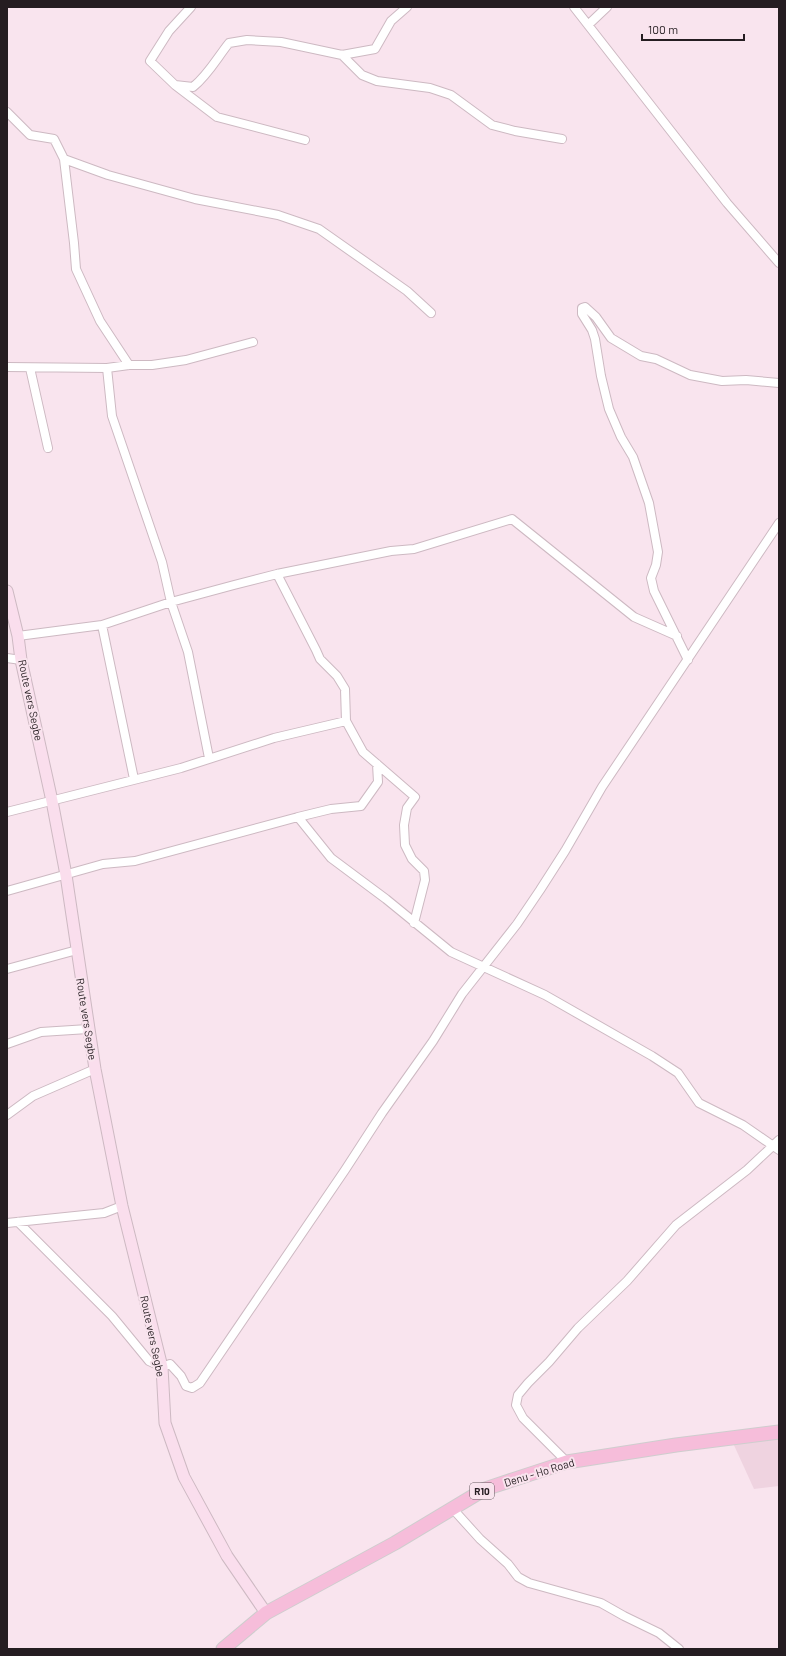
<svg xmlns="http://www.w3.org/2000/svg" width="786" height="1656" viewBox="0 0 786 1656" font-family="Barlow,sans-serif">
<rect width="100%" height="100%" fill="#f9e4ee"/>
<path fill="#efd3e0" d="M779 1438V1486L754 1489 733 1443Z"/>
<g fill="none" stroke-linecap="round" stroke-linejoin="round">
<g stroke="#cdb9c2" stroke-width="10">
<path id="street" d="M191 7 169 31 150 61 175 85 217 117 305 140
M574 7 727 203 779 263
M588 25 607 7
M342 55 362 75 377 81 430 88 451 95 492 125 515 131 562 139
M175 85 193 87C208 75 217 58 229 43L247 40 281 42 342 55 375 49 391 21 407 7
M7 112 30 135 54 139 64 159 74 243 76 269 100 321 129 365
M64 159 108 175 195 199 278 215 319 229 407 291 431 313
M7 367 107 368 129 365H152L186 360 253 342
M30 368 48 448
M107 368 112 416 162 562 171 602 188 652 209 758
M277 574 316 650 320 659 337 676 345 689 346 721 363 752 415 797 407 808 404 825 405 845 412 859 424 871 425 880 414 923
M102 625 134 779
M18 636 102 625 171 602 234 585 277 574 391 551 414 549 512 519 634 617 677 636
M7 658 21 660
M688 660 654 591 651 578 656 565 658 552 649 503 633 457 621 437 609 409 601 376 595 339 592 330 582 314V308L585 307 596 317 611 338 641 356 656 359 690 375 722 381 746 380 779 383
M7 812 181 768 274 738 346 721
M298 817 331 809 361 806 378 782 377 764
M7 891 103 864 135 861 298 817 331 858 386 899 451 952 545 995 652 1056 678 1073 699 1103 743 1125 779 1150
M7 969 77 950
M7 1044 41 1032 88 1029
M7 1115 33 1096 95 1069
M18 1222 112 1316 149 1361 162 1367 170 1364 181 1376 186 1386 192 1388 200 1383 345 1170 382 1113 433 1041 462 994 517 924 540 890 565 851 602 787 779 523
M7 1223 104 1213 122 1206
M567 1462 523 1418 516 1405 518 1395 528 1383 549 1362 578 1328 627 1281 676 1225 747 1170 779 1140
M452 1508 480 1539 508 1564 518 1577 529 1583 601 1603 624 1616 659 1633 679 1649"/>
</g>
<g stroke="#cdb9c2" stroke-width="13">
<path id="secondary" d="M7 591 18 636 21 660 52 801 66 875 95 1069 122 1206 162 1367 165 1423 184 1477 227 1556 266 1613"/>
</g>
<g stroke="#cfcdce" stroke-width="15">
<path id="primary" d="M223 1649 266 1613 395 1543 485 1489 567 1462 676 1445 779 1432"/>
</g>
<use href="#street" stroke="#fff" stroke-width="8"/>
<use href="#secondary" stroke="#fadeed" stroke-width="11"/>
<use href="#primary" stroke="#f6bdda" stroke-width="13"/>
</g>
<g text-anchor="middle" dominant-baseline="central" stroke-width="4" stroke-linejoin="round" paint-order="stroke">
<rect fill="#f9e4ee" stroke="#65595e" stroke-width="1" x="470" y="1483" width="24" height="16" rx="3"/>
<g font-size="10" font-weight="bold" fill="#251d21">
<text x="482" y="1491">R10</text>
</g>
<g font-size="11" fill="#251d21" stroke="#f9e4ee">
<text transform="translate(31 700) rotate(78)">Route vers Segbe</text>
<text transform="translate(87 1019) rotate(81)">Route vers Segbe</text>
<text transform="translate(153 1336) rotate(78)">Route vers Segbe</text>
<text transform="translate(539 1472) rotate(-17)">Denu - Ho Road</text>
</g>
</g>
<rect width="786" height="1656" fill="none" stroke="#251d21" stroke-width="16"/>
<path d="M642 34v6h102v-6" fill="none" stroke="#251d21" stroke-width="2"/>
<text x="648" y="34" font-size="12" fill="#251d21" stroke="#f9e4ee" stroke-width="3" paint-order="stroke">100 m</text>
</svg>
